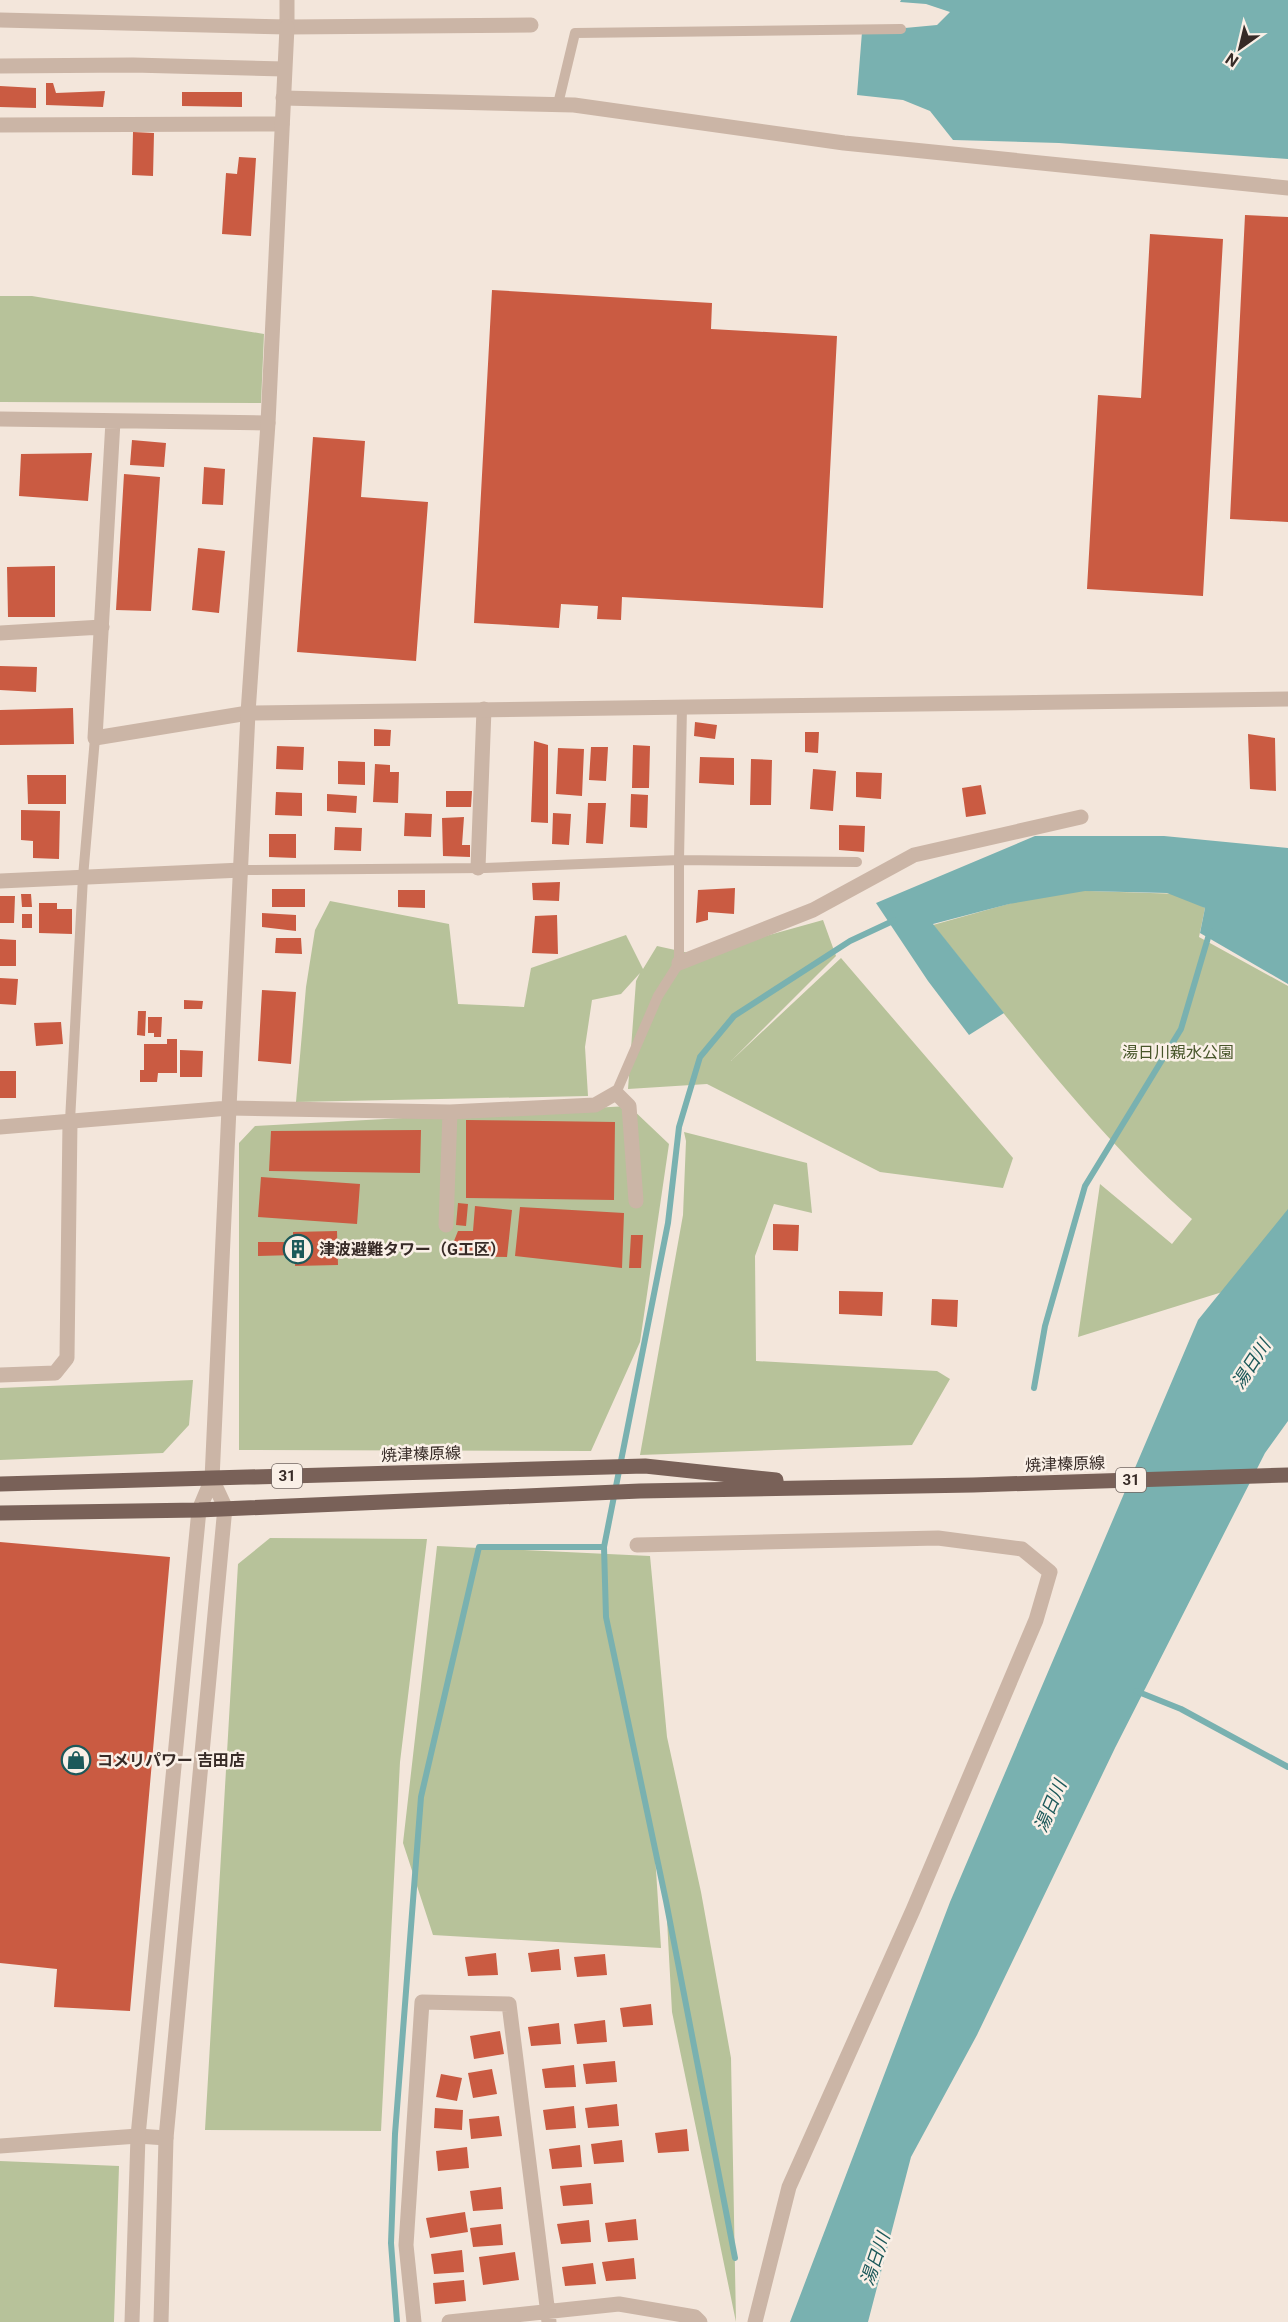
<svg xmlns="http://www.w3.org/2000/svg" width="1288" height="2322" viewBox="0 0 1288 2322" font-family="Roboto,'Noto Sans JP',sans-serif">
<rect width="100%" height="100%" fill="#f3e6db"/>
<path fill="#b7c29a" d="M0 296H32L264 334 261 403 0 402Z
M1058 890 1181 894 1205 908 1199 937 1288 986V1220L1232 1289 1078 1337 1100 1184 1172 1244 1192 1219C1093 1133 1015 1026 933 925Z
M330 901 449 924 458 1004 524 1007 531 968 626 935 643 969 657 946 698 955 823 920 836 956 731 1061 841 958 1013 1158 1003 1188 880 1172 707 1084 628 1089 636 981 640 973 621 994 592 1000 585 1047 588 1096 296 1102 306 987 315 930Z
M629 1106 669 1144 640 1342 591 1451 239 1450V1143L255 1126Z
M684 1132 807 1163 812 1213 774 1204 755 1256 756 1361 937 1371 950 1379 912 1445 640 1455 683 1215 686 1141Z
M193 1380 189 1425 163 1453 0 1460V1388Z
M270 1538 427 1539 400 1762 381 2131 205 2130 238 1564Z
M437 1546 650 1556 667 1737 701 1892 731 2058 736 2322 672 2012 666 1901 654 1839 661 1948 433 1935 403 1843Z
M0 2161 119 2166 114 2322H0Z"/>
<path fill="#79b1b0" d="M901 0H1288V159L1059 143 953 140 930 111 903 100 857 95 862 32 937 25 950 12 926 4 900 2Z
M1035 836H1164L1288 848V984L1200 933 1205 908 1167 893 1085 891 1009 904 933 924 1004 1013 969 1035 928 981 876 903Z
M1288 1209V1421L1265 1453 1115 1748 977 2035 911 2157 868 2322H790L950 1902 1198 1320Z"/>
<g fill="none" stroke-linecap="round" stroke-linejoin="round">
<path stroke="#79b1b0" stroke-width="6" d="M1034 1388 1045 1326 1085 1186 1181 1029 1210 931
M1136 1691 1181 1709 1288 1767
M735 2258 666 1901 606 1617 604 1547 668 1223 679 1127 700 1057 734 1016 850 941 895 920
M397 2322 391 2243 395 2134 421 1797 479 1547H604"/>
</g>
<path fill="#ca5b42" d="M46 83H53L56 93 105 91 103 107 46 105Z
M0 86 36 88V108L0 107Z
M182 92H242V107L182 106Z
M133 132 154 133 153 176 132 175Z
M239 157 256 158 251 236 222 234 226 173 237 174Z
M1245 215 1288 217V522L1230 519Z
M1150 234 1223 239 1203 596 1087 589 1098 395 1141 398Z
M492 290 712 303 711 329 837 336 823 608 622 597 621 620 597 619 598 606 561 604 559 628 474 623Z
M313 437 365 441 361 497 428 502 416 661 297 652Z
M132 440 166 443 164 467 130 465Z
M92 453 88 501 19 496 21 454Z
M204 467 225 469 223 505 202 504Z
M124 474 160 477 151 611 116 610Z
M198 548 225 551 219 613 192 610Z
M55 566V617H8L7 567Z
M0 666 37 667 36 692 0 690Z
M73 708 74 744 0 745V710Z
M695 722 717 725 715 739 694 736Z
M374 729 391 730 390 746H374Z
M805 732H819L818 753 805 752Z
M1248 734 1275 738 1276 791 1250 789Z
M534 741 548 745V823L531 822Z
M633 745 650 746 649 788H632Z
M277 746 304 747 303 770 276 769Z
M591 747H608L606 781 589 780Z
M558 748 584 749 582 796 556 794Z
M700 757 734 758V785L699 783Z
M751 759 772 760 771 805H750Z
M338 761 365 762V785L338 784Z
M375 764 390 765V772H399L398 803 373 802Z
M813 769 836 771 833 811 810 809Z
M856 772 882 773 881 799 856 797Z
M27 775H66V804H28Z
M981 785 986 814 966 817 962 788Z
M446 791H472L471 807H446Z
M276 792 302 793V816L275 815Z
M327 794 357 796 356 813 327 811Z
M631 794 648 795 647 828 630 827Z
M588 803H606L603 844 586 843Z
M21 810 60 811 59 859 33 858V841L21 840Z
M405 813 432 814 431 837 404 836Z
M553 813 571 814 569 845 552 844Z
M464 817 462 845H470V857L443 856 442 818Z
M839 825 865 826 864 852 839 850Z
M335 827 362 828 361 851 334 850Z
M269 834H296V858L269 857Z
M560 882 559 901 533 900 532 883Z
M735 888 734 914 708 912V920L696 923 698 890Z
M272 889H305V907H272Z
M398 890H425V908L398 907Z
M21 894H31L32 907H22Z
M0 896H15L14 923H0Z
M39 903H57V909H72V934L39 933Z
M262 913 296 915V931L262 927Z
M22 914H32V928H22Z
M557 915 558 954 532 953 535 916Z
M276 938H301L302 954 275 953Z
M0 939 16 940V966H0Z
M0 978 18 979 16 1005 0 1004Z
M262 990 296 992 291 1064 258 1061Z
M184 1000 203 1001 202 1009H184Z
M138 1011H146L145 1036 137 1035Z
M148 1017H162L161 1037H154V1033H148Z
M61 1022 63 1044 36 1046 34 1023Z
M167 1039H177V1073H158L157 1082H140V1070H144V1044H167Z
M180 1050 203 1051 202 1077H180Z
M0 1071H16V1098H0Z
M466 1120 615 1122 614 1200 466 1198Z
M421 1130 420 1173 269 1171 271 1131Z
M261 1177 360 1184 357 1224 258 1217Z
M458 1203 468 1204 466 1226 456 1225Z
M475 1206 512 1210 507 1257 448 1256 458 1231H473Z
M520 1207 624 1213 622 1268 515 1256Z
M773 1224 799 1225 798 1251 773 1250Z
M337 1231 338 1265 295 1266V1255L258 1256V1242H293V1232Z
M631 1235H643L641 1268H629Z
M839 1291 883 1292 882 1316 839 1314Z
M932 1299 958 1300 957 1327 931 1325Z
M0 1542 170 1557 130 2011 54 2007 57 1969 0 1963Z
M559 1949 561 1970 531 1972 528 1953Z
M496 1953 498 1975 468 1976 465 1957Z
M605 1954 607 1975 577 1977 574 1957Z
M651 2004 653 2025 623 2027 620 2008Z
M605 2020 607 2042 577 2044 574 2024Z
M559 2023 561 2044 531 2046 528 2027Z
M500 2031 504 2054 474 2059 470 2036Z
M615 2061 617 2082 586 2084 583 2064Z
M574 2065 576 2087 545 2088 542 2069Z
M492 2069 497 2094 473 2098 468 2073Z
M441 2074 462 2078 457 2101 436 2097Z
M617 2104 619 2126 588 2128 585 2108Z
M574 2106 576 2128 546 2130 543 2110Z
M435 2108 463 2110 462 2130 434 2128Z
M499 2116 502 2136 471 2139 469 2119Z
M687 2129 689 2151 658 2153 655 2133Z
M622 2140 624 2162 594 2164 591 2144Z
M580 2145 582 2167 552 2169 549 2149Z
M467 2147 469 2168 438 2171 436 2151Z
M591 2183 593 2204 563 2206 560 2186Z
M501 2187 503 2209 473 2211 470 2191Z
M465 2212 468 2232 430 2238 426 2218Z
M636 2219 638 2240 608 2242 605 2223Z
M589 2220 591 2242 561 2244 557 2224Z
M501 2224 503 2245 473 2247 470 2228Z
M462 2250 464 2272 434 2274 431 2254Z
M515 2252 519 2280 483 2285 479 2257Z
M634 2258 636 2279 606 2281 602 2262Z
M593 2263 596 2284 565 2286 562 2267Z
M464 2280 466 2301 435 2304 433 2283Z"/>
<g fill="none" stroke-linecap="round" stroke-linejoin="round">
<path stroke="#cbb5a6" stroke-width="10" d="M558 104 575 33 901 29
M682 707 679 860 857 862
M242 870 485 868 679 860V963L658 996 616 1093
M70 1121 83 877 95 738"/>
<path stroke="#cbb5a6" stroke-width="15" d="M0 20 287 27 531 25
M287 27V0
M0 66 133 65 284 69
M283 98 574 105 844 143 1288 188
M0 125 282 124
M0 419 268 423
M113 421 95 738 248 713
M0 633 102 627
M478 868 484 709
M0 881 242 870
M679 963 813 910 914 855 1081 817
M229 1108 450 1112 595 1105 616 1093 629 1106 636 1201
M446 1225 450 1112
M0 1375 55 1373 67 1358 70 1121
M637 1545 938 1538 1022 1549 1050 1572 1036 1620 913 1910 789 2187 755 2322
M0 2146 138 2136 166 2138
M414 2322 406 2245 422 2002 509 2004 549 2322
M449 2322 619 2304 695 2317 700 2322"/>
<path stroke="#cbb5a6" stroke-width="15" d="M248 713 1288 699
M0 1127 229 1108 248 713 268 423 287 27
M132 2322 138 2136 199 1510 212 1479 229 1108
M161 2322 166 2138 225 1507 212 1479"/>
<path stroke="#796158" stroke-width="15" d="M0 1484 645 1466 776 1480
M0 1513 199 1510 640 1491 973 1485 1288 1475"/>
</g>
<defs>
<g id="building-ring" transform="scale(1.5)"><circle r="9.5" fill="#faf0e7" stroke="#1c595a" stroke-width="1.5"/><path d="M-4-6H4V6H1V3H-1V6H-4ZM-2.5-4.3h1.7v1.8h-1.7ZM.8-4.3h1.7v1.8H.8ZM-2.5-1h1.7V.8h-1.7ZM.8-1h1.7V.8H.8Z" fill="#1c595a"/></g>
<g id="shop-ring" transform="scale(1.5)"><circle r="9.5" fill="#faf0e7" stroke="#1c595a" stroke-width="1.5"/><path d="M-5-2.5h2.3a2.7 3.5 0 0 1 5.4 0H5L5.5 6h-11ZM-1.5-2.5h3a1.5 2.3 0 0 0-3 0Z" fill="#1c595a"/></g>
</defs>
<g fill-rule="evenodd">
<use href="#building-ring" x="298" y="1249"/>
<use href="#shop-ring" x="76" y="1760"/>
</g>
<g text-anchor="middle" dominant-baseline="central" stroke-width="5" stroke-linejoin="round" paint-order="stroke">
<g fill="#faf0e7" stroke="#726661" stroke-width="1.5">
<rect x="272" y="1464" width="30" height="24" rx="4.5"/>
<rect x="1116" y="1468" width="30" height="24" rx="4.5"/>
</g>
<g font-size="15" font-weight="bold" fill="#372b27">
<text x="287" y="1476">31</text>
<text x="1131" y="1480">31</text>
</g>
<g font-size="16" fill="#48562a" stroke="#faf0e7">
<text x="1178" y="1052">湯日川親水公園</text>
</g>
<g font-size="16" font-weight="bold" fill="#372b27" stroke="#faf0e7" text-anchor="start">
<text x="319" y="1249">津波避難タワー（G工区）</text>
<text x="97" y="1760">コメリパワー 吉田店</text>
</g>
<g font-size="16" fill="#372b27" stroke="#faf0e7">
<text transform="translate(421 1454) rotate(-2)">焼津榛原線</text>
<text transform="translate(1065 1464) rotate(-2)">焼津榛原線</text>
</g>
<g font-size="18" font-style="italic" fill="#1c595a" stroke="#faf0e7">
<text transform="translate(1251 1364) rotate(-57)">湯日川</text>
<text transform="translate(1050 1806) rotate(-67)">湯日川</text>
<text transform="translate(875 2259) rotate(-71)">湯日川</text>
</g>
</g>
<g transform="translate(1240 48) rotate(214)" stroke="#faf0e7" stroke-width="4.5" paint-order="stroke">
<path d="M0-4.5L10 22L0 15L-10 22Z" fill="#372b27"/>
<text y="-9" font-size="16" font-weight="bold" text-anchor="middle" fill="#372b27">N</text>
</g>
</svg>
